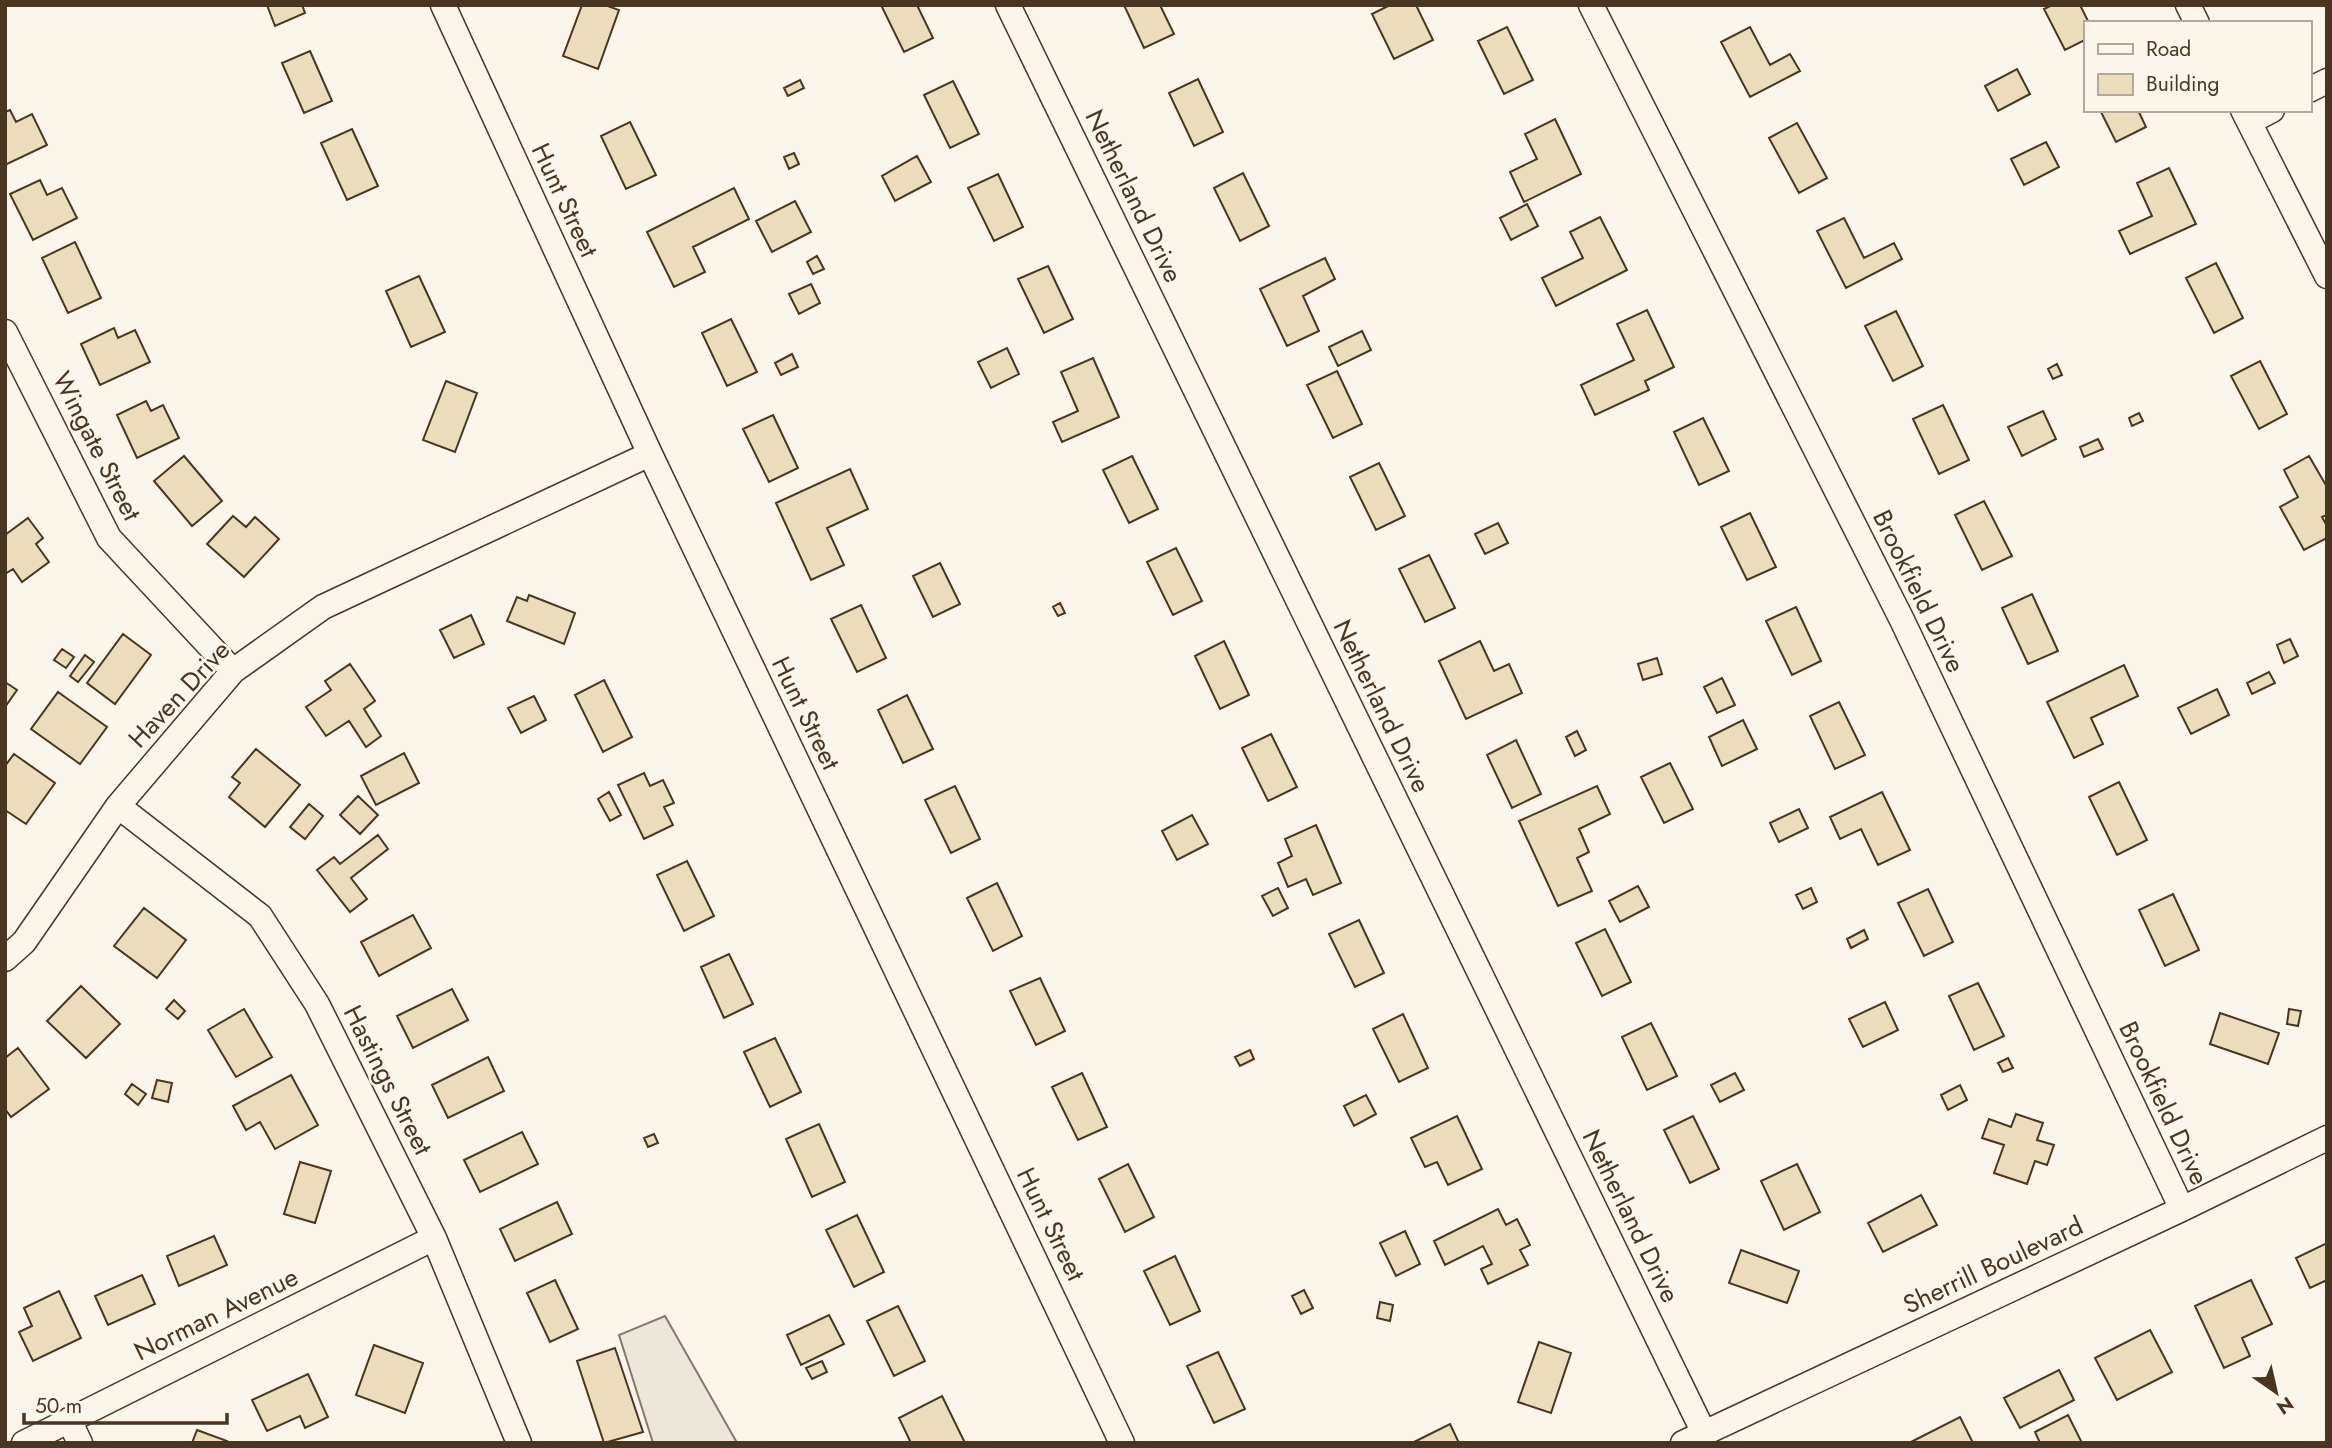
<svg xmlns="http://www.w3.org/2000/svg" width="2332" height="1448" viewBox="0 0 2332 1448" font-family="Jost,sans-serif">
<rect width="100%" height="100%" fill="#fbf6e9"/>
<path fill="#ede7d9" stroke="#887966" stroke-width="2" d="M665 1316 736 1441 737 1443H653L619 1335Z"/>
<path fill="#ecdcbc" stroke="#4a3520" stroke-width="2" d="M267 5H302L305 13 275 26Z
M582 5H605L619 10 598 69 563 56Z
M881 5H917L933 38 904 52Z
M1124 5H1160L1174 34 1144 48Z
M1390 5H1416L1433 40 1394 59 1372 14Z
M2052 5H2080L2089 23H2085V40L2065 50 2044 9Z
M1507 27 1533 80 1504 94 1478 41Z
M1750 27 1770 65 1790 54 1800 71 1750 97 1721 42Z
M310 51 332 101 304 113 282 63Z
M2017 69 2030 94 1998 111 1985 86Z
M1198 79 1223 132 1194 146 1169 93Z
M800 80 804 88 788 96 784 88Z
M953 81 979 134 950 148 924 95Z
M10 110 16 122 32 114 47 145 5 165V112Z
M2100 110H2138L2146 127 2116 142Z
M1555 119 1581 174 1524 202 1510 172 1537 159 1525 134Z
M630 122 656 175 626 189 601 136Z
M1797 123 1827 178 1799 193 1769 138Z
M352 129 378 186 347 200 321 143Z
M2046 142 2059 167 2024 185 2011 159Z
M794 153 799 164 789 169 784 157Z
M917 156 931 182 895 201 882 176Z
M2169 168 2196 224 2130 254 2119 231 2152 216 2137 183Z
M1243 173 1269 226 1240 241 1214 188Z
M998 174 1023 227 994 241 968 188Z
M40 180 47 195 62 188 77 218 33 240 10 194Z
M734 188 749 219 693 247 705 272 674 287 647 232Z
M795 201 811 232 772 252 756 221Z
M1527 204 1538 226 1511 240 1500 218Z
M1600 217 1627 270 1556 306 1542 278 1583 258 1570 232Z
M1844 218 1864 258 1894 243 1902 259 1846 288 1817 231Z
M75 242 101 298 68 313 42 258Z
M817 256 824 269 813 274 807 262Z
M1325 258 1335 279 1303 296 1319 331 1287 346 1260 289Z
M2216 263 2243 318 2214 333 2186 278Z
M1048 266 1073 319 1044 333 1018 279Z
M419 276 445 332 411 347 386 291Z
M811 284 820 303 799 314 789 294Z
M1647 310 1674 367 1645 381 1649 390 1595 415 1581 385 1634 360 1617 324Z
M1896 311 1923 366 1893 381 1865 326Z
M731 319 757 372 727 386 702 333Z
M114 328 118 338 135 330 150 362 100 385 81 344Z
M1362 331 1371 350 1338 366 1329 347Z
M1007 348 1019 374 991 388 978 362Z
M792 354 798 367 781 375 775 363Z
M1093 358 1119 417 1062 442 1053 422 1078 411 1061 372Z
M2260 361 2287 414 2259 429 2231 376Z
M2057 364 2062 375 2053 379 2048 369Z
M1337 371 1362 424 1333 438 1307 385Z
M446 381 477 393 455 452 423 440Z
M146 401 151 411 163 405 179 438 137 458 117 415Z
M1943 405 1969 460 1939 474 1913 419Z
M2043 411 2056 439 2022 456 2008 427Z
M2139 413 2143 421 2132 426 2129 418Z
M773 415 798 468 769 482 743 429Z
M1703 418 1729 471 1699 485 1674 432Z
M2098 439 2103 449 2084 457 2080 447Z
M184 456 222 501 192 526 154 481Z
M1132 456 1158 509 1129 523 1103 470Z
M2309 456 2327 487V515L2322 517 2327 526V538L2304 550 2280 507 2298 497 2284 470Z
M1379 463 1405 516 1376 530 1350 477Z
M850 469 868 509 827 528 844 565 811 580 776 503Z
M1984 501 2012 556 1982 570 1955 515Z
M1750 513 1776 567 1747 580 1721 527Z
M233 516 246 527 255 517 279 539 244 577 207 544Z
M28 518 43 538 36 544 49 562 22 582 13 569 5 574V535Z
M1498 523 1508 543 1485 554 1475 534Z
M1176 548 1202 601 1173 615 1147 562Z
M1429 555 1455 608 1425 622 1399 569Z
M940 563 960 604 933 617 913 576Z
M2032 594 2058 651 2028 664 2002 608Z
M529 595 575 613 564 644 507 621 517 597 527 601Z
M1060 603 1065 613 1058 616 1053 607Z
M861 605 886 658 857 672 831 619Z
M1796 607 1821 661 1792 675 1766 621Z
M471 615 484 644 454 658 440 630Z
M123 634 151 655 115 704 87 683Z
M2290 639 2298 656 2284 663 2277 645Z
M1224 641 1249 695 1220 709 1195 656Z
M1480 641 1494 671 1509 664 1522 693 1466 719 1439 661Z
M62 649 74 657 66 668 54 660Z
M85 655 94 662 78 682 70 676Z
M1657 658 1662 674 1643 680 1638 664Z
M350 664 375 701 364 709 381 736 366 747 349 721 326 736 306 707 331 690 325 681Z
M2124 665 2138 696 2091 718 2103 744 2074 758 2047 702Z
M2269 672 2275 683 2252 694 2247 683Z
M1722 678 1735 705 1717 713 1704 687Z
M604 680 632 737 603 752 575 695Z
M5 682 17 690 5 707Z
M2217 689 2229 715 2191 734 2178 708Z
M58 692 107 727 80 764 31 729Z
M907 695 933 749 903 763 878 710Z
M534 696 546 720 521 733 508 708Z
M1839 702 1865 755 1835 769 1810 716Z
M1743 720 1757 749 1722 766 1709 737Z
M1577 731 1586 750 1575 756 1566 737Z
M1271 734 1297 787 1268 801 1242 748Z
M1516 740 1541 794 1512 808 1487 755Z
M256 749 300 785 265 827 229 797 240 783 232 777Z
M404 753 419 783 376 805 361 776Z
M14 754 55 783 26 824 5 810V766Z
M1670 763 1693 809 1664 823 1641 777Z
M644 773 650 786 663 780 674 803 664 807 673 825 644 839 618 785Z
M2119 782 2147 840 2117 855 2089 797Z
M955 786 980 839 951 853 925 800Z
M1597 786 1610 814 1579 829 1589 852 1577 858 1592 891 1558 906 1519 821Z
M609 792 621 815 610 821 598 799Z
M1882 792 1910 850 1878 865 1861 829 1840 839 1830 817Z
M358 796 378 815 360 834 340 815Z
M309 804 323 816 305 839 290 827Z
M1799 809 1808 828 1779 842 1770 823Z
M1192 815 1208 844 1177 860 1162 831Z
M1316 825 1341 883 1313 895 1306 879 1288 887 1278 863 1292 856 1285 839Z
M378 835 388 849 351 878 367 899 350 912 317 870 334 857 340 864Z
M687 861 714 916 684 931 657 875Z
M997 883 1022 936 993 951 967 898Z
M1638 886 1649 907 1620 922 1609 901Z
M1278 888 1288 908 1273 916 1262 896Z
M1811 888 1817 902 1803 909 1796 895Z
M1928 889 1953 942 1924 956 1898 903Z
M2173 894 2199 950 2165 966 2139 910Z
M144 908 186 940 157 978 114 946Z
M413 915 431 948 379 976 361 942Z
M1359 920 1384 973 1355 987 1329 934Z
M1605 929 1631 982 1602 996 1576 943Z
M1864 930 1868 939 1851 948 1847 939Z
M729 954 753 1004 724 1018 701 967Z
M1040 978 1065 1031 1036 1045 1010 991Z
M1978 983 2004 1036 1974 1050 1949 996Z
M81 986 120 1024 86 1058 47 1021Z
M452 989 468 1020 413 1048 397 1016Z
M174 1000 185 1011 178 1019 166 1009Z
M1885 1002 1898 1030 1863 1047 1849 1019Z
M244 1009 272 1057 236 1077 208 1030Z
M2289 1009 2301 1011 2298 1026 2287 1024Z
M2220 1013 2279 1033 2268 1064 2210 1044Z
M1403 1014 1428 1068 1399 1082 1373 1029Z
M1651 1023 1677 1076 1647 1090 1622 1037Z
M775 1038 801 1092 770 1107 744 1052Z
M18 1048 49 1089 11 1117 5 1109V1058Z
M1250 1050 1254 1059 1240 1066 1235 1057Z
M488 1057 504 1091 448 1118 432 1085Z
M2008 1058 2013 1068 2003 1072 1998 1063Z
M1082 1073 1107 1127 1078 1140 1052 1087Z
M1735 1073 1744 1090 1720 1102 1711 1085Z
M291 1075 318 1125 275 1149 260 1122 246 1130 233 1106Z
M157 1080 172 1083 168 1102 152 1098Z
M132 1084 146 1094 138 1105 125 1094Z
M1960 1085 1967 1100 1948 1110 1941 1095Z
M1366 1095 1376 1114 1354 1126 1344 1106Z
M2016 1114 2043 1123 2037 1140 2054 1145 2047 1165 2035 1161 2027 1184 1994 1173 2004 1145 1982 1138 1989 1119 2011 1127Z
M1457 1116 1482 1169 1448 1185 1437 1162 1425 1167 1411 1138Z
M1693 1116 1719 1169 1690 1183 1664 1130Z
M819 1124 845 1182 812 1197 786 1139Z
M522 1132 538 1164 480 1192 464 1160Z
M654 1134 658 1143 648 1147 644 1138Z
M300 1162 331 1171 315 1223 284 1214Z
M1128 1164 1154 1217 1125 1232 1099 1179Z
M1797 1164 1820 1212 1784 1230 1761 1181Z
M1921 1195 1937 1225 1883 1252 1868 1223Z
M557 1202 572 1234 515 1261 500 1229Z
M1498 1209 1506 1225 1517 1219 1530 1245 1520 1250 1528 1265 1488 1284 1481 1269 1492 1264 1483 1246 1445 1265 1434 1241Z
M857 1215 884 1272 854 1287 826 1230Z
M1405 1231 1420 1264 1396 1276 1380 1243Z
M214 1236 227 1265 179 1286 167 1256Z
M2327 1243V1280L2310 1288 2296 1258Z
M1741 1250 1799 1271 1787 1303 1729 1283Z
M1175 1256 1200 1311 1170 1325 1144 1271Z
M142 1275 155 1304 108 1325 95 1296Z
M555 1280 578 1329 550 1342 527 1293Z
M2251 1280 2272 1324 2242 1338 2250 1356 2224 1368 2195 1306Z
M1304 1290 1313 1308 1301 1314 1292 1296Z
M59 1291 81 1338 33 1361 19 1332 32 1326 24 1308Z
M1380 1302 1393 1305 1390 1321 1377 1318Z
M898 1306 925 1361 894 1376 867 1321Z
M829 1315 844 1344 801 1365 787 1335Z
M2150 1330 2172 1372 2117 1400 2095 1358Z
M1539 1342 1571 1353 1551 1413 1518 1402Z
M374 1345 423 1363 405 1413 356 1395Z
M615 1348 643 1432 604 1443 577 1361Z
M1218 1352 1245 1409 1214 1423 1187 1366Z
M822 1361 827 1372 812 1379 806 1368Z
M2059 1370 2074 1400 2020 1428 2004 1398Z
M308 1374 328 1417 305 1428 300 1416 267 1431 252 1400Z
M942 1396 965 1443H911L899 1418Z
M2068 1415 2082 1443H2040L2035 1432Z
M1960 1417 1973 1443H1909Z
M1450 1424 1459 1443H1412Z
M197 1430 227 1441 226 1443H192Z"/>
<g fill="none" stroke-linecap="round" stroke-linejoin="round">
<g stroke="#4a3520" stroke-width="27">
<path id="minor" d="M443 5 650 454 1122 1443
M1008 5 1704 1433
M1591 5 1902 620 2182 1209
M2188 5 2197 23
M2309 90 2327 81
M2243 110 2327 276
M2249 122 2272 110
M5 332 109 538 233 671
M118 806 260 916 317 1004 434 1238 519 1443
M5 959 24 942 118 806 233 671 323 607 650 454
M69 1420 80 1443
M24 1443 434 1238
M1683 1443 2182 1209 2327 1138"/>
</g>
<use href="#minor" stroke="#fbf6e9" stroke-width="24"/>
</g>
<g text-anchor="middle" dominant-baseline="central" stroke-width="5" stroke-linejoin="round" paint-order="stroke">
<g font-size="26" fill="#4a3520" stroke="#fbf6e9">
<text transform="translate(1134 196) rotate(64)">Netherland Drive</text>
<text transform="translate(565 200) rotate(65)">Hunt Street</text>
<text transform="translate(97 446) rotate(63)">Wingate Street</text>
<text transform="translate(1919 591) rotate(64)">Brookfield Drive</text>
<text transform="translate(179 694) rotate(-47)">Haven Drive</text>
<text transform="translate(1382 706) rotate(64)">Netherland Drive</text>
<text transform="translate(806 713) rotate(64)">Hunt Street</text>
<text transform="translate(388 1080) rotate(63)">Hastings Street</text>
<text transform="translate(2164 1103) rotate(65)">Brookfield Drive</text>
<text transform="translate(1631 1216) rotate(64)">Netherland Drive</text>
<text transform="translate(1051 1224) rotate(64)">Hunt Street</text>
<text transform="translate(1993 1265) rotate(-25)">Sherrill Boulevard</text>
<text transform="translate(216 1314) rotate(-26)">Norman Avenue</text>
</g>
</g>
<rect width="2332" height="1448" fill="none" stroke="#4a3520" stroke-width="14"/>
<rect x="2084" y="21" width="228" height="91" fill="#fbf6e9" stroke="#b4a999" stroke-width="2"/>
<rect x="2098" y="44" width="35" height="10" fill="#fbf6e9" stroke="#b4a999" stroke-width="2"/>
<text x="2146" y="56" font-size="21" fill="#4a3520">Road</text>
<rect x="2098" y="74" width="35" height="21" fill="#ecdcbc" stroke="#b4a999" stroke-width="2"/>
<text x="2146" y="91" font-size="21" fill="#4a3520">Building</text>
<g transform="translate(2276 1392) rotate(146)" stroke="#fbf6e9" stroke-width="5" paint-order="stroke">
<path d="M0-5L12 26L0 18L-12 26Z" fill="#4a3520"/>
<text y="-10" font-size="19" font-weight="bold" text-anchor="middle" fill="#4a3520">N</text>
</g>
<path d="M24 1413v10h203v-10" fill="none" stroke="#4a3520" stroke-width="3.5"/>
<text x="35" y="1413" font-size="21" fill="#4a3520" stroke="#fbf6e9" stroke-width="5" paint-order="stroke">50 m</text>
</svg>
